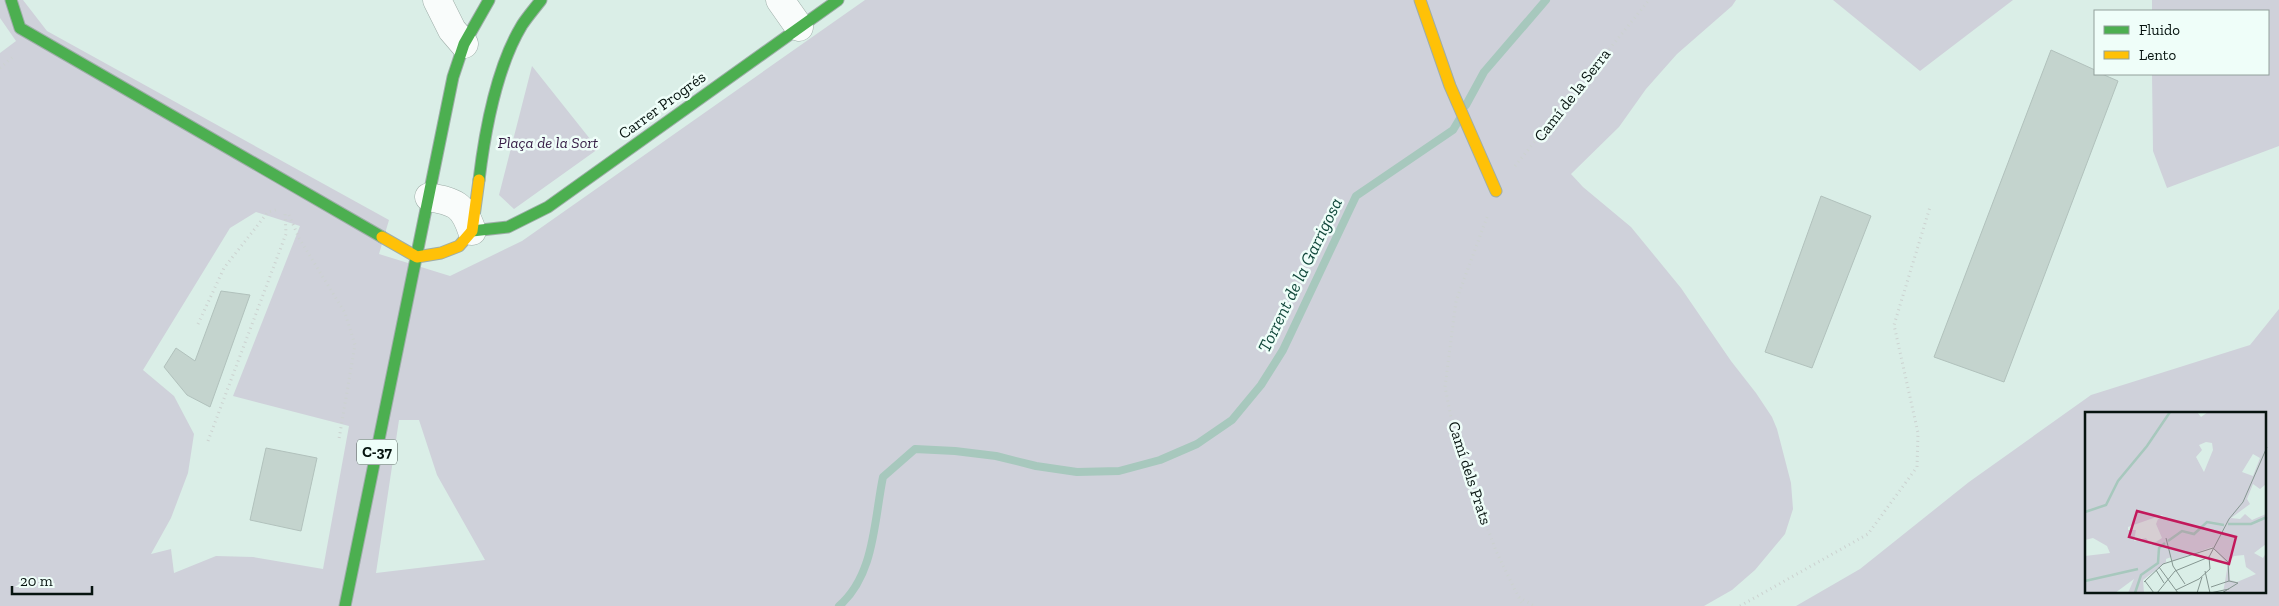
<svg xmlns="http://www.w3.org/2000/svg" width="2279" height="606" viewBox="0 0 2279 606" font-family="'Zilla Slab',serif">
<rect width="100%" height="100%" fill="#daeee7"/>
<path fill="#cfd1da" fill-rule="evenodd" d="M0 0H23L47 31 389 220 379 254 450 276 522 241 865 0H1736L1732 6 1677 54 1646 89 1619 127 1571 174 1583 187 1631 227 1681 288 1731 361 1756 393 1772 417 1777 429 1791 483 1793 509 1785 534 1755 570 1732 590 1704 606H0V53L16 41 0 18ZM256 212 300 226 233 396 349 426 323 569 253 557 216 556 174 573 171 549 151 554 171 518 188 473 194 434 174 396 143 370 230 228ZM399 420H419L437 475 485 560 376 573Z
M1833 0H2013L1920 71Z
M2152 0H2279V146L2167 188 2153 151 2152 74H2268V11H2152Z
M532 66 598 149 514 209 499 195Z
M2279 309V606H1796L1860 569 1969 482 2091 395 2250 345ZM2086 414H2265V592H2086Z"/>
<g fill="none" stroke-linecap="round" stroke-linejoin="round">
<path stroke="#a7c8bd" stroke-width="8" d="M1466 105 1484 72 1546 0
M839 606C875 575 874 520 883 477L915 449 955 451 996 456 1036 466 1077 472 1119 471 1160 460 1197 444 1232 420 1261 385 1283 350 1356 196 1453 130 1459 120"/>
</g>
<path fill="#c4d4ce" stroke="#b1c1bc" d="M2051 50 2095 70V74H2102L2118 81 2004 382 1934 357Z
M1821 196 1871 216 1812 368 1765 352Z
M221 291 250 295 210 407 187 395 164 367 176 348 195 361Z
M266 448 317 458 301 531 250 520Z"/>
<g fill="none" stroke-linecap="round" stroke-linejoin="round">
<g stroke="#9eada8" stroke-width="29">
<path id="street" d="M437 0 452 30 464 44
M780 0 799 27
M429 197C455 202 463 204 472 231"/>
</g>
<g stroke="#9eada8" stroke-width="13">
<path id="fast" d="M11 0 20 28 382 237
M479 180C485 130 496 68 522 25 528 16 535 8 541 0
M472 231 508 227 548 207 838 0
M345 606 453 77 464 44 489 0"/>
</g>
<g stroke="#9eada8" stroke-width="13">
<path id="slow" d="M1420 0 1450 86 1496 191
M382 237 417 257 441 253 459 246 472 231 479 180"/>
</g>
<path stroke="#ccd2d0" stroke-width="3" stroke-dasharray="1 4" stroke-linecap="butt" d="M0 68 15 55
M1515 166 1649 0
M289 215 299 238 345 313 355 345 339 439
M1487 217 1456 301 1445 387 1455 438 1496 551 1523 606
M198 324 224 268 268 212 279 209
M208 441 286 234 285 212
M1519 597 1534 606
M1740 606 1868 534 1917 467 1918 433 1894 325 1930 207"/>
<use href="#street" stroke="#f9fcfb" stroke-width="28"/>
<use href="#fast" stroke="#4caf50" stroke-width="11"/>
<use href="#slow" stroke="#ffc107" stroke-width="11"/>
</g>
<g text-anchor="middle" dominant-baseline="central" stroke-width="5" stroke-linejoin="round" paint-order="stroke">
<rect fill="#effef9" stroke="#4c5a55" stroke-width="1" x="357" y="439.5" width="40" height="25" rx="4"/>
<g font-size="15" font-weight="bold" fill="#06130f">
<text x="377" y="452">C-37</text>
</g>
<g font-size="16" fill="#06130f" stroke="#effef9">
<text transform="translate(1572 95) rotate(-52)">Camí de la Serra</text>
<text transform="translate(662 105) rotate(-36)">Carrer Progrés</text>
<text transform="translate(1470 473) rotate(72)">Camí dels Prats</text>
</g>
<g font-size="16" font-style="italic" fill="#371e46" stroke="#effef9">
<text x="548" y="142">Plaça de la Sort</text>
</g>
<g font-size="18" font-style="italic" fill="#11483b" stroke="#effef9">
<text transform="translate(1300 275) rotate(-64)">Torrent de la Garrigosa</text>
</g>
</g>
<g transform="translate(2085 412)">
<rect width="181" height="181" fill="#daeee7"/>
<path d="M0 0H112L116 5 123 0H181V72L175 77 168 72 162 87 165 92 146 106 155 107 160 102 167 108 181 102V132L169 141 178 146 181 141V181H138L143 152 127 135 88 149 86 145 81 147V150L58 168 59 181H43L49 167 30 181H0V144L25 141 22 134 8 126 0 128ZM121 30 127 31 128 38 119 60 111 45 117 38 114 33ZM168 42 175 46 168 64 157 60ZM77 103 80 105 73 107 71 112 77 126 66 133 61 126 49 129 51 118H43V115ZM159 143 161 155 171 162 152 170 145 168 144 150 149 144Z" fill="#cfd1da" fill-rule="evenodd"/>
<path fill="none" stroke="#a7c8bd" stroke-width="2.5" d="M0 100 21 93 33 69 62 34 85 0M143 112H166L182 105M83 129 97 119 109 122 122 110 139 113M0 169 53 157M50 181 56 163 73 151 74 136 80 131"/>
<path fill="none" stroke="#859691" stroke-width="1" d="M81 126 88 154 100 172M74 155 93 181M71 158 79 171M120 159 125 181M60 169 69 181M59 170 78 152 128 136 143 150 144 169 153 171M126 175 144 169M91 178 114 167 125 157 124 145M72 181 90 159 124 145 144 107 158 90 182 35M112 181 117 165M125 181 144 177M137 181 153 171"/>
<path fill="#c2185b" fill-opacity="0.15" stroke="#c2185b" stroke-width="2.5" d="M52 99 151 125 144 152 44 125Z"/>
<rect width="181" height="181" fill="none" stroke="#06130f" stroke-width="2.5"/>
</g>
<rect x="2094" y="10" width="175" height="65" fill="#effef9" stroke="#92a09b"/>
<rect x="2104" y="26" width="25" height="8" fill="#4caf50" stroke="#92a09b"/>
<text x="2139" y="35" font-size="15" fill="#06130f">Fluido</text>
<rect x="2104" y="51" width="25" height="8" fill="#ffc107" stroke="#92a09b"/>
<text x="2139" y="60" font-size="15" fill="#06130f">Lento</text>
<path d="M12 586v8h80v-8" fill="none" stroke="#06130f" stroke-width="2.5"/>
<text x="20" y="586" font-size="15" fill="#06130f" stroke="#effef9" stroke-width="4" paint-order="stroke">20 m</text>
</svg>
